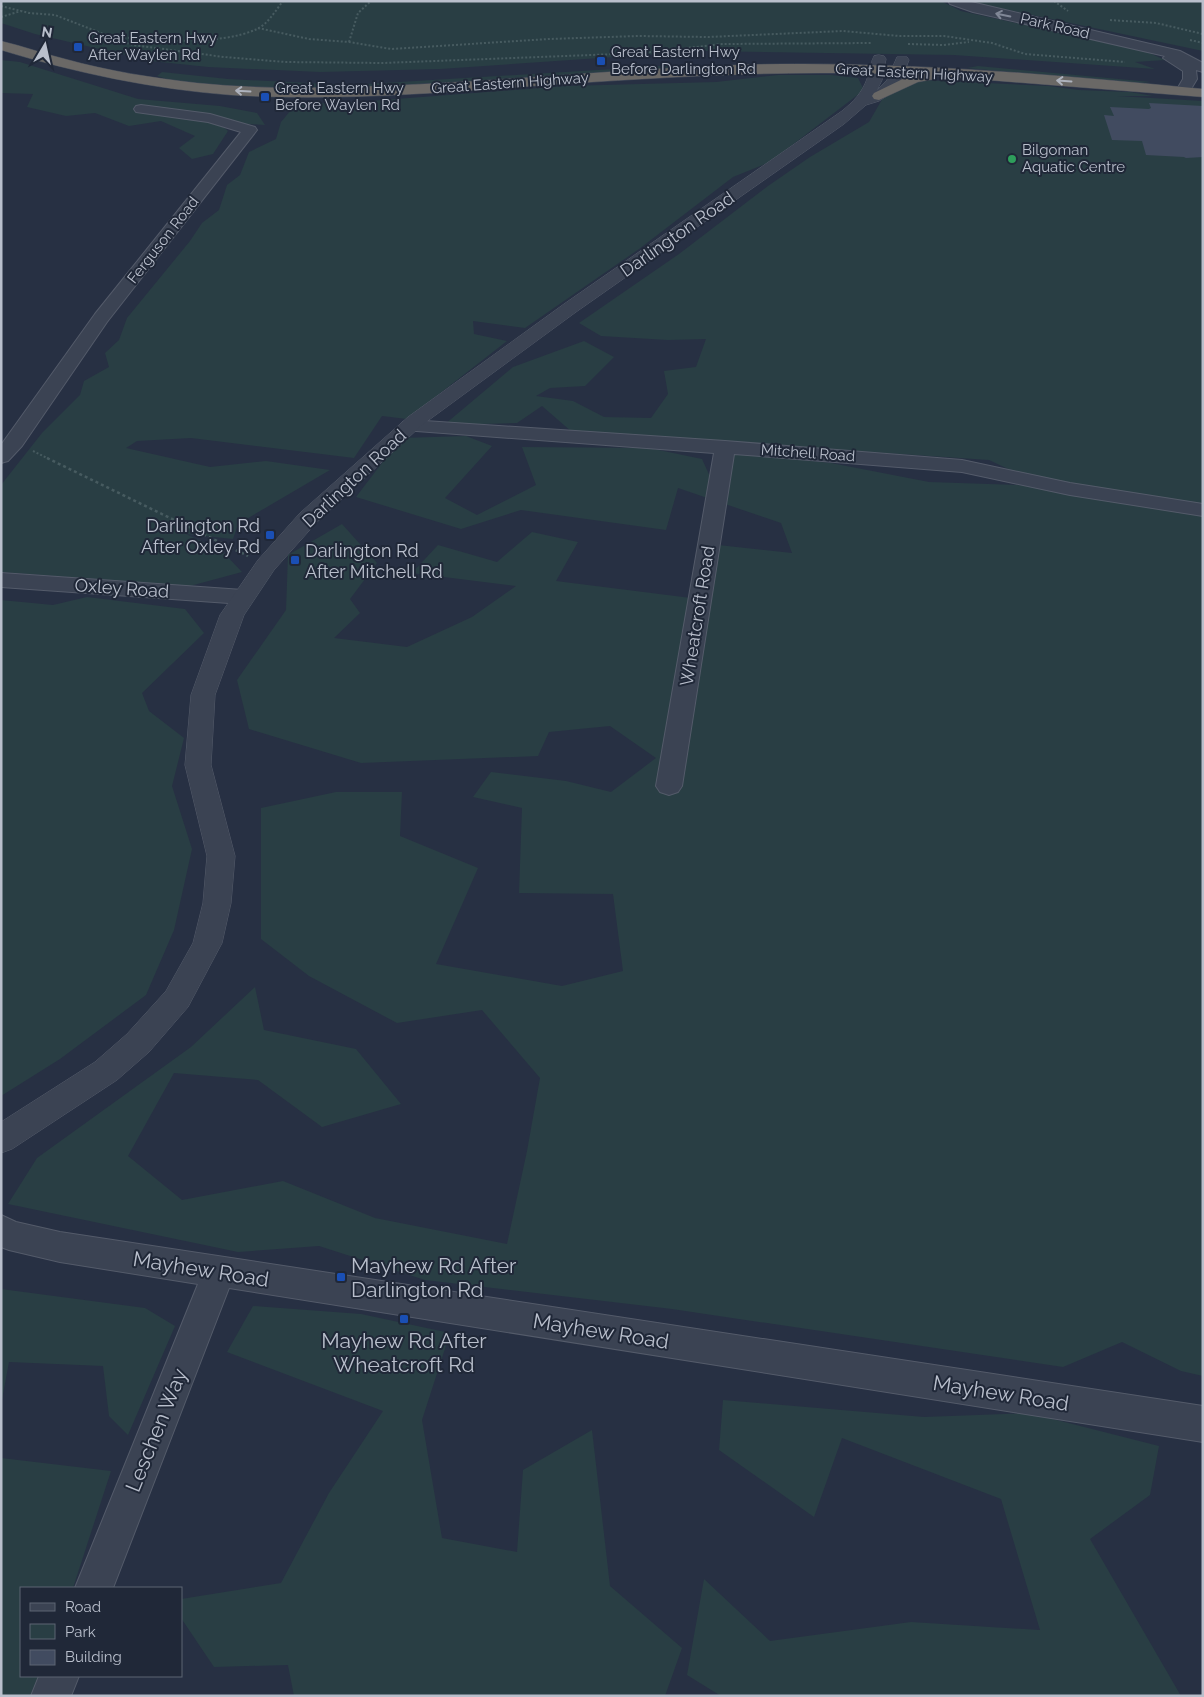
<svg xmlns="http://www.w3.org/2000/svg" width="1204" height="1697" viewBox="0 0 1204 1697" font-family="Raleway,sans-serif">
<rect width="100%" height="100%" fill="#273043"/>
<path fill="#293e44" d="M1 1H941L961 11 1145 51 1165 60 1135 62 1155 69 954 55 703 51 440 69 320 72 208 67 151 61 35 34 1 23Z
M966 1H1203V51Z
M1 60 20 62 138 99 220 106 257 113 265 125 218 122 228 131 213 154 192 159 179 148 195 136 161 121 129 126 95 113 66 116 27 107 33 94 1 93Z
M679 65 685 68 334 89 225 86 173 81 157 76 162 72 228 79 350 85Z
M978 66 1151 82 1141 83 1093 80 967 68Z
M778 75H831L858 78 864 90 770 162 733 177 639 249 525 328 473 321 474 334 507 341 407 419 382 416 354 458 191 438 137 441 126 448 210 467 266 461 330 470 238 524 233 539 186 534 221 550 242 572 190 586 1 572V485L42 433 80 395 84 381 109 367 105 353 119 340 127 318 190 241 202 223 219 210 227 185 240 175 249 152 276 139 281 122 296 104 357 102 566 86 716 82Z
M922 80 1049 86 1079 90 1130 92 1153 96H1117L1203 101V1376L1181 1371 1122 1342 1063 1367 672 1309 425 1280 319 1246 238 1252 8 1204 37 1158 191 1047 255 987 264 1030 356 1049 401 1104 322 1127 258 1080 174 1073 128 1156 182 1200 283 1181 375 1218 507 1244 527 1151 540 1078 482 1010 397 1023 309 976 261 939V808L336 792H402L400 836 478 868 436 964 562 986 623 971 613 894 519 893 522 808 473 797 491 772 566 781 611 792 656 758 610 726 549 732 538 756 361 763 249 729 237 680 286 610 288 555 342 524 377 563 350 599 360 613 334 638 407 647 472 617 516 586 412 573 438 545 497 562 532 532 578 542 556 581 691 598 709 544 792 553 781 523 678 488 666 530 521 510 461 529 356 497 401 438 466 436 492 446 445 498 477 515 536 485 522 447 649 448 702 459 712 481 725 452 831 463 929 482 1045 486 989 460 572 432 542 406 517 423 444 425 513 367 584 341 614 357 585 386 550 388 536 396 573 401 604 417 651 418 668 394 664 371 696 367 706 339 668 340 601 336 579 323 679 254 768 186 810 157 869 122 884 96Z
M87 597 185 609 204 633 142 693 149 711 184 738 172 786 192 849 174 930 146 995 60 1059 1 1096V600L53 605Z
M1 1289 145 1308 175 1326 128 1435 109 1416 103 1366 9 1362 1 1405Z
M253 1306 361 1314 450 1333 422 1420 442 1538 517 1552 523 1470 592 1430 610 1586 682 1648 665 1696H294L288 1665 214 1667 181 1618V1599L281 1583 329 1493 383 1411 227 1352Z
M723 1400 924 1417 1029 1413 1159 1446 1150 1495 1090 1539 1181 1696H721L687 1675 704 1579 770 1641 911 1622 1040 1630 1001 1499 842 1438 814 1517 719 1450Z
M1 1458 111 1471 73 1588H21V1676H42L38 1696H1Z"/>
<path fill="#414b60" d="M1149 103 1203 106V157L1186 158 1184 157 1146 155 1142 141 1112 140 1104 115 1114 116 1110 107 1149 109 1151 108Z"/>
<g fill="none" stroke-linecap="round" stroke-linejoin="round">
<g stroke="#545b6a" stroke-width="2">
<path id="minor" d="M948 1H967L1180 51 1203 63V72L1196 70 1197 79 1188 94H1178L1176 91 1183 79V71L1163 58 1165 56 973 12 950 4Z
M141 105 210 114 255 127 257 130 107 322 22 446 8 461 1 463V445L95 314 241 132 208 122 136 112 134 109 136 106Z
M410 420 725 441 962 460 1070 483 1203 504V516L1070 495 962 472 734 454 682 786 678 792 669 795 660 792 656 786 714 453 403 430 400 426 403 422Z
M1 573 243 590 251 592 254 597 251 602 243 604 1 587Z
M1 1215 16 1222 60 1232 1203 1406V1442L229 1288 113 1588H75L198 1284 60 1262 9 1250 1 1247Z
M39 1676H79L71 1696H31Z"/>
</g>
<g stroke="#545b6a" stroke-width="1">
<path id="tertiary" d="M879 55 884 56 886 59 882 80 877 90 887 80 897 57H907L909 60 901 80 890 94 879 101 866 105 844 124 576 312 422 425 316 523 274 570 244 615 215 695 211 765 235 856 231 903 222 943 188 1007 149 1052 117 1080 12 1149 1 1153V1122L95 1062 127 1034 166 991 193 943 203 903 207 856 185 765 191 695 220 615 258 560 300 513 408 417 564 304 842 111C853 102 862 93 867 79 870 72 870 63 874 56Z"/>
</g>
<g stroke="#434b5a" stroke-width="1">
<path id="trunk" d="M1 41C23 46 44 54 65 59 108 71 153 78 197 83 265 90 334 88 403 85 514 80 625 69 736 65 892 60 1048 74 1203 89V97L937 76 935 79 918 82 879 100 874 99 872 96 874 93 911 75C780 69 650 78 520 87 424 94 327 101 231 95 153 89 76 73 1 50Z"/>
</g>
<path stroke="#475b60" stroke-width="2" stroke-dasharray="2 2" stroke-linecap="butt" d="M1054 1 1068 11
M1 6 29 13 55 15 106 35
M1 17 21 11
M1110 20 1156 23 1203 34
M258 28 309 39 349 42 391 49 549 39 638 36 708 37 843 31 899 36H944L992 43 1025 54 1125 62
M104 35 133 45 224 57 285 62 383 63 643 53 722 44 872 43
M112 36C152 41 220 46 257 29 268 24 276 10 283 1
M1190 40 1203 43
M349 42 358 13 371 1
M908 44 944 45 969 42
M33 451 49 459"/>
<path stroke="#475b60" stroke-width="2.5" stroke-dasharray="3 3" stroke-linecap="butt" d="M47 458 248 556"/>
<use href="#minor" fill="#3b4353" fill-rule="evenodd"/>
<use href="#tertiary" fill="#3b4353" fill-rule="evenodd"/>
<use href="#trunk" fill="#6a6866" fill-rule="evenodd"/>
</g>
<defs><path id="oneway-shaft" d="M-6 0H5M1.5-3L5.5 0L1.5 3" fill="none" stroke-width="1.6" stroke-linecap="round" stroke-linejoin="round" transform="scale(1.25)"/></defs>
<use stroke="#808796" href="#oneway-shaft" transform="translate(1003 15) rotate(-168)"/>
<g stroke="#adb2bd">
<use href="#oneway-shaft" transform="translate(1064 81) rotate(-176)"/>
<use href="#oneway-shaft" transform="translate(243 91) rotate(-177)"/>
</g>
<g fill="#1a4fb4" stroke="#202838" stroke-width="2">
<rect x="73" y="42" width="10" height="10" rx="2.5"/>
<rect x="596" y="56" width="10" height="10" rx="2.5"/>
<rect x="260" y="92" width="10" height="10" rx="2.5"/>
<rect x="265" y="530" width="10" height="10" rx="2.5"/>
<rect x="290" y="555" width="10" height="10" rx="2.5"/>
<rect x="336" y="1272" width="10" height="10" rx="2.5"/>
<rect x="399" y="1314" width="10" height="10" rx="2.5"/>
</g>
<circle fill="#2e9e5b" stroke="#202838" stroke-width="2" cx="1012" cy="159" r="5"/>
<g text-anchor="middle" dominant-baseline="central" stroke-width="4" stroke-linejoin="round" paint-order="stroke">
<g font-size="15" fill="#b9bfcc" stroke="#202838">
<text transform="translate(1055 26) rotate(13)">Park Road</text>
<text transform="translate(914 73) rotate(3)">Great Eastern Highway</text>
<text transform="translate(510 83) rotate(-4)">Great Eastern Highway</text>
<text transform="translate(163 240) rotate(-52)">Ferguson Road</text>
<text transform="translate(808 453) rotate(4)">Mitchell Road</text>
</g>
<g font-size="15" fill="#b9bfcc" stroke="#202838" text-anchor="start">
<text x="88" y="38">Great Eastern Hwy<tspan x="88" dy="17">After Waylen Rd</tspan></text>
<text x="611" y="52">Great Eastern Hwy<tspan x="611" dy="17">Before Darlington Rd</tspan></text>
<text x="275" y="88">Great Eastern Hwy<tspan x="275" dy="17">Before Waylen Rd</tspan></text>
<text x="1022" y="150">Bilgoman<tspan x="1022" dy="17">Aquatic Centre</tspan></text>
</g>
<g font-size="18" fill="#b9bfcc" stroke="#202838">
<text transform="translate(677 234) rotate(-35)">Darlington Road</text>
<text transform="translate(354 478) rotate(-43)">Darlington Road</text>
<text transform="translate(122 588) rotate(4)">Oxley Road</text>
<text transform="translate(697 616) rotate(-81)">Wheatcroft Road</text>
</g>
<g font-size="18" fill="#b9bfcc" stroke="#202838" text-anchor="end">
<text x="260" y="525">Darlington Rd<tspan x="260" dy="21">After Oxley Rd</tspan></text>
<text x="305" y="550" text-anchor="start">Darlington Rd<tspan x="305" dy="21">After Mitchell Rd</tspan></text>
</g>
<g font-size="21" fill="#b9bfcc" stroke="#202838" text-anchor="start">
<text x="351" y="1265">Mayhew Rd After<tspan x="351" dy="24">Darlington Rd</tspan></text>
<text x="404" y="1340" text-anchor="middle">Mayhew Rd After<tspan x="404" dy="24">Wheatcroft Rd</tspan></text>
</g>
<g font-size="21" fill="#b9bfcc" stroke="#202838">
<text transform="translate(201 1269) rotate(9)">Mayhew Road</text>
<text transform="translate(601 1331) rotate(9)">Mayhew Road</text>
<text transform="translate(1001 1393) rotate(9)">Mayhew Road</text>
<text transform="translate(156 1430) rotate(-68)">Leschen Way</text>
</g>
</g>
<rect width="1204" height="1697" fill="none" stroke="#b9bfcc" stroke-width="5"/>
<rect x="20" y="1587" width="162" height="90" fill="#202838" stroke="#5d6473"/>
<rect x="30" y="1603" width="25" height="8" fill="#3b4353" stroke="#5d6473"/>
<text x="65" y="1612" font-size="15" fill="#b9bfcc">Road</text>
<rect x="30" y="1624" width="25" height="15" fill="#293e44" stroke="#5d6473"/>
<text x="65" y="1637" font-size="15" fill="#b9bfcc">Park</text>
<rect x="30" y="1650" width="25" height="15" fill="#414b60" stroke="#5d6473"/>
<text x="65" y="1662" font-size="15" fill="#b9bfcc">Building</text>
<g transform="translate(45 45) rotate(9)" stroke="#202838" stroke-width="4" paint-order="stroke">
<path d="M0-4L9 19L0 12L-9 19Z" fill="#b9bfcc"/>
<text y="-8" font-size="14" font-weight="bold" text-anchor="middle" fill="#b9bfcc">N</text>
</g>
</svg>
